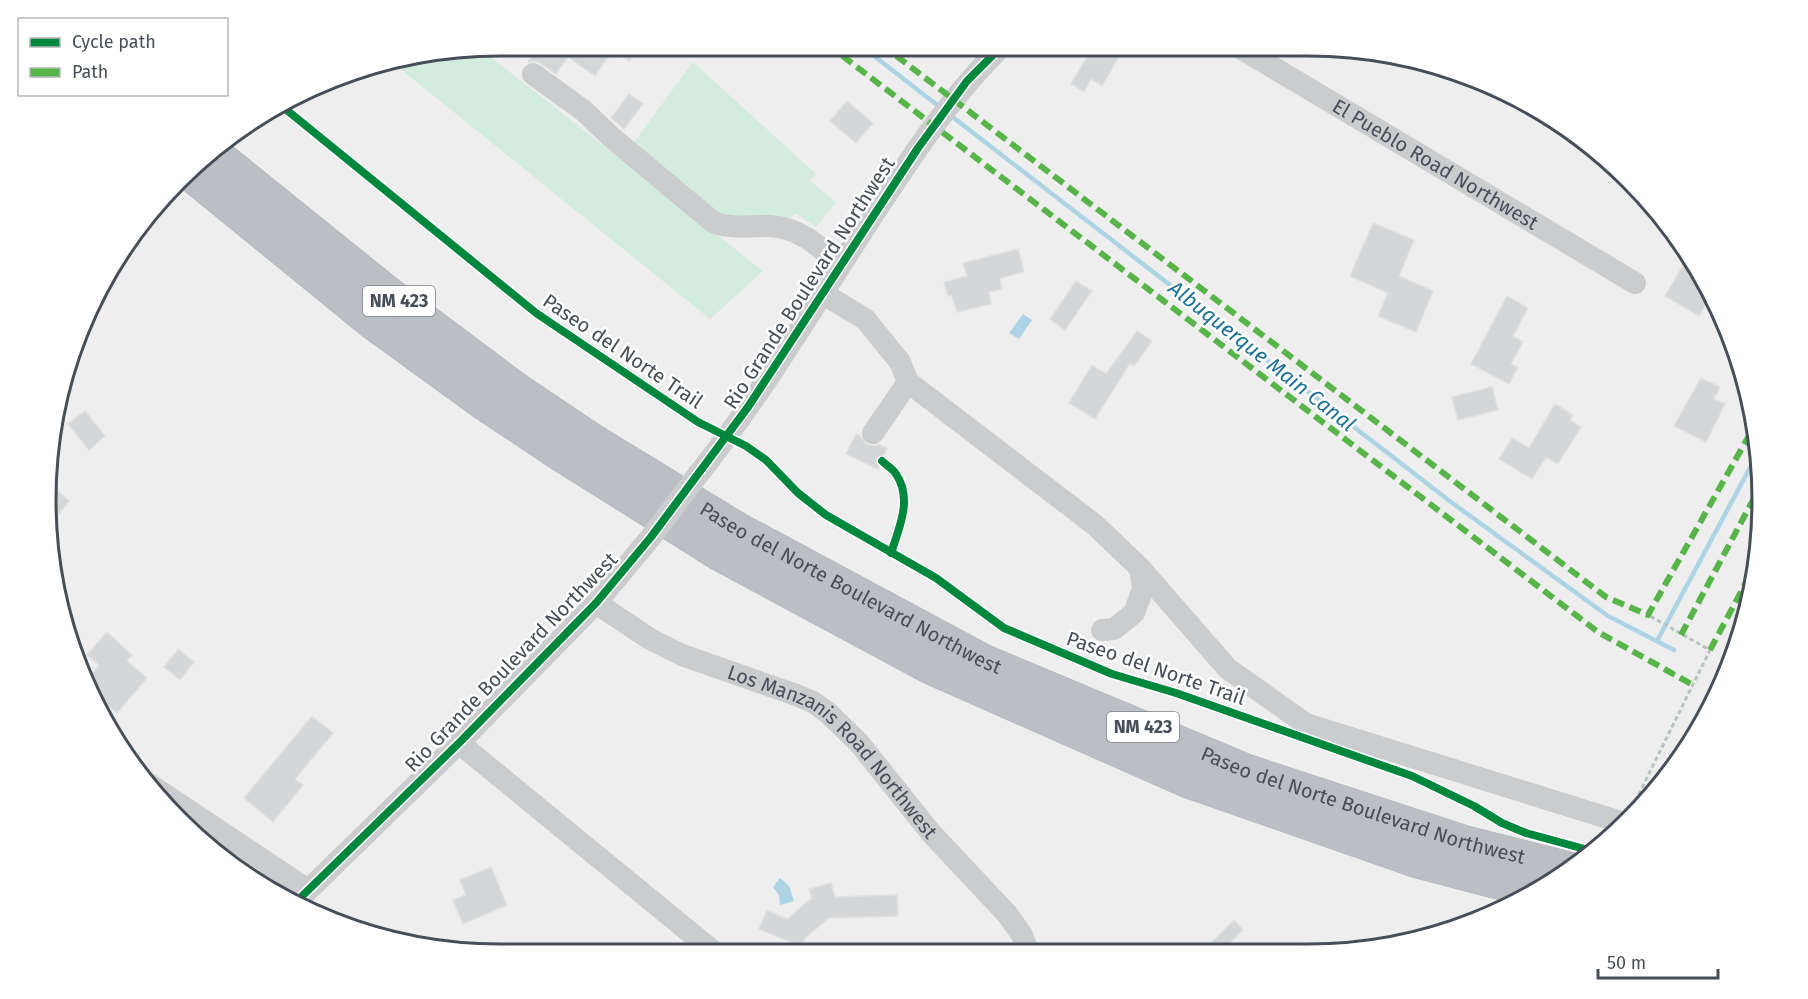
<svg xmlns="http://www.w3.org/2000/svg" width="1808" height="999" viewBox="0 0 1808 999" font-family="'Fira Sans',sans-serif">
<rect width="100%" height="100%" fill="#eee"/>
<path fill="#d4ebdf" d="M479 48 763 271 710 319 393 63Z
M693 62 816 174 810 181 836 202 816 227 795 213 790 219H737L717 215 631 146Z"/>
<path fill="#add4e5" d="M1023 314 1032 320 1019 339 1009 333Z
M780 878 789 886 794 901 780 905 779 895 773 887Z"/>
<g fill="none" stroke-linecap="round" stroke-linejoin="round">
<path stroke="#add4e5" stroke-width="4.5" d="M860 45 941 108
M950 115 1451 502 1608 616 1674 650
M1657 641 1759 451"/>
</g>
<path fill="#d5d6d8" stroke="#dfe0e1" stroke-width="1.5" d="M540 45H591L608 57 595 76 568 57 556 74 540 63 535 61 528 62Z
M601 45H639L630 61Z
M1071 46H1125L1102 86 1091 79 1084 92 1071 84 1088 55Z
M629 94 643 104 624 129 611 118Z
M847 101 873 123 856 143 830 121Z
M1373 223 1414 240 1399 276 1433 291 1416 332 1378 316 1388 293 1350 276Z
M1018 249 1024 272 1000 278 1002 289 989 292 991 304 957 312 952 295 948 296 944 282 967 276 963 263Z
M1684 264 1701 274 1713 293 1699 316 1665 296Z
M1076 281 1092 291 1065 330 1050 319Z
M1507 296 1528 308 1513 336 1523 342 1511 364 1518 367 1509 384 1471 364Z
M1137 331 1152 341 1134 366 1130 363 1095 419 1069 403 1092 365 1106 374Z
M1701 378 1720 387 1714 399 1725 404 1706 442 1674 426Z
M1492 387 1498 410 1458 420 1452 397Z
M1555 404 1573 415 1570 420 1581 427 1558 464 1546 457 1532 479 1499 459 1512 438 1529 448Z
M85 411 105 436 89 450 68 424Z
M856 434 860 436 866 444 873 446 880 445 887 448 878 469 846 454Z
M57 490 69 501 46 529 49 501Z
M107 632 132 655 127 661 147 678 117 713 89 689 85 682 99 665 87 655Z
M178 649 194 662 180 680 164 667Z
M312 716 333 733 295 779 303 785 273 822 244 798Z
M491 867 507 905 463 924 453 900 466 895 460 880Z
M831 883 835 897 897 895 898 916 829 918 805 938 801 946 759 929 767 910 787 919 812 898 809 889Z
M1234 920 1243 930 1222 951H1203Z"/>
<g fill="none" stroke-linecap="round" stroke-linejoin="round">
<g stroke="#b4b7bc" stroke-width="34">
<g id="highway">
<path id="s3" d="M212 151 387 292 515 388 594 441 738 529 984 661 1247 771 1464 842 1571 869"/>
<path d="M190 174 374 324 483 403 558 453 719 554 931 668 1187 781 1416 861 1534 892"/>
</g>
</g>
<path stroke="#b8c2bf" stroke-width="3" stroke-dasharray="4.5 3" stroke-linecap="butt" d="M1632 808 1710 650 1648 615"/>
<g stroke="#caccce" stroke-width="22">
<path id="s1" d="M1237 46 1635 283"/>
<path d="M533 74 584 111 610 136 713 222C730 229 749 226 768 226 799 227 818 245 840 265"/>
<path d="M822 293 865 319 900 362 908 382 1095 525 1140 568 1143 589 1134 613 1114 629 1102 630"/>
<path d="M873 433 908 382"/>
<path d="M697 476C762 394 816 303 873 215 912 156 951 96 1002 46"/>
<path d="M1140 568 1228 669 1306 724 1624 823"/>
<path id="s2" d="M596 603 650 639 682 655 796 695 813 702 827 712 859 743 931 833 1008 915 1022 935 1028 951"/>
<path d="M459 743 714 952"/>
<path d="M149 784 308 890"/>
<path d="M295 903 459 743 596 603 651 537"/>
</g>
<use href="#highway" stroke="#bbbec3" stroke-width="33"/>
<path stroke="#caccce" stroke-width="22" d="M651 537 697 476"/>
<path stroke="#57b448" stroke-width="6" stroke-dasharray="12 6" stroke-linecap="butt" d="M828 45 1598 632 1693 685
M882 45 1606 597 1648 615 1755 425
M1681 635 1761 485
M1710 650 1759 558"/>
<g stroke="#fff" stroke-width="11">
<path id="cycleway" d="M283 107 536 313 698 422 746 446 766 460 798 493 826 515 936 578 1004 628 1112 674 1176 693 1412 776 1474 806 1502 823 1526 833 1592 851
M882 461C886 465 893 469 896 474 913 499 899 528 891 553
M295 903 459 743 596 603 651 537 748 407 918 148 967 81 1002 46"/>
</g>
<use href="#cycleway" stroke="#00873e" stroke-width="8"/>
</g>
<g text-anchor="middle" dominant-baseline="central" stroke-width="5" stroke-linejoin="round" paint-order="stroke">
<g fill="#fff" stroke="#7e838a" stroke-width="1.5">
<rect x="363" y="286" width="72" height="30" rx="4.5"/>
<rect x="1107" y="712" width="72" height="30" rx="4.5"/>
</g>
<g font-size="18" font-weight="bold" fill="#474e58">
<text x="399" y="301">NM 423</text>
<text x="1143" y="727">NM 423</text>
</g>
<g font-size="20" fill="#474e58" stroke="#fff">
<text stroke="none"><textPath href="#s1" startOffset="231">El Pueblo Road Northwest</textPath></text>
<text transform="translate(809 283) rotate(-57)">Rio Grande Boulevard Northwest</text>
<text transform="translate(623 351) rotate(34)">Paseo del Norte Trail</text>
<text stroke="none"><textPath href="#s3" startOffset="776">Paseo del Norte Boulevard Northwest</textPath></text>
<text transform="translate(511 662) rotate(-46)">Rio Grande Boulevard Northwest</text>
<text transform="translate(1156 668) rotate(19)">Paseo del Norte Trail</text>
<text stroke="none"><textPath href="#s2" startOffset="285">Los Manzanis Road Northwest</textPath></text>
<text stroke="none"><textPath href="#s3" startOffset="1334">Paseo del Norte Boulevard Northwest</textPath></text>
</g>
<g font-size="21" font-style="italic" fill="#1b7296" stroke="#fff">
<text transform="translate(1262 356) rotate(38)">Albuquerque Main Canal</text>
</g>
</g>
<path d="M0 0H1808V999H0ZM500 56H1308A444 444 0 0 1 1752 500V500A444 444 0 0 1 1308 944H500A444 444 0 0 1 56 500V500A444 444 0 0 1 500 56Z" fill="#fff" fill-rule="evenodd"/>
<path fill="none" stroke="#474e58" stroke-width="3" d="M500 56H1308A444 444 0 0 1 1752 500V500A444 444 0 0 1 1308 944H500A444 444 0 0 1 56 500V500A444 444 0 0 1 500 56Z"/>
<rect x="18" y="18" width="210" height="78" fill="#ffffff" stroke="#b5b8bc" stroke-width="1.5"/>
<rect x="30" y="38" width="30" height="9" fill="#00873e" stroke="#b5b8bc" stroke-width="1.5"/>
<text x="72" y="48" font-size="18" fill="#474e58">Cycle path</text>
<rect x="30" y="68" width="30" height="9" fill="#57b448" stroke="#b5b8bc" stroke-width="1.5"/>
<text x="72" y="78" font-size="18" fill="#474e58">Path</text>
<path d="M1598 969v9h120v-9" fill="none" stroke="#474e58" stroke-width="3"/>
<text x="1607" y="969" font-size="18" fill="#474e58" stroke="#ffffff" stroke-width="4.5" paint-order="stroke">50 m</text>
</svg>
